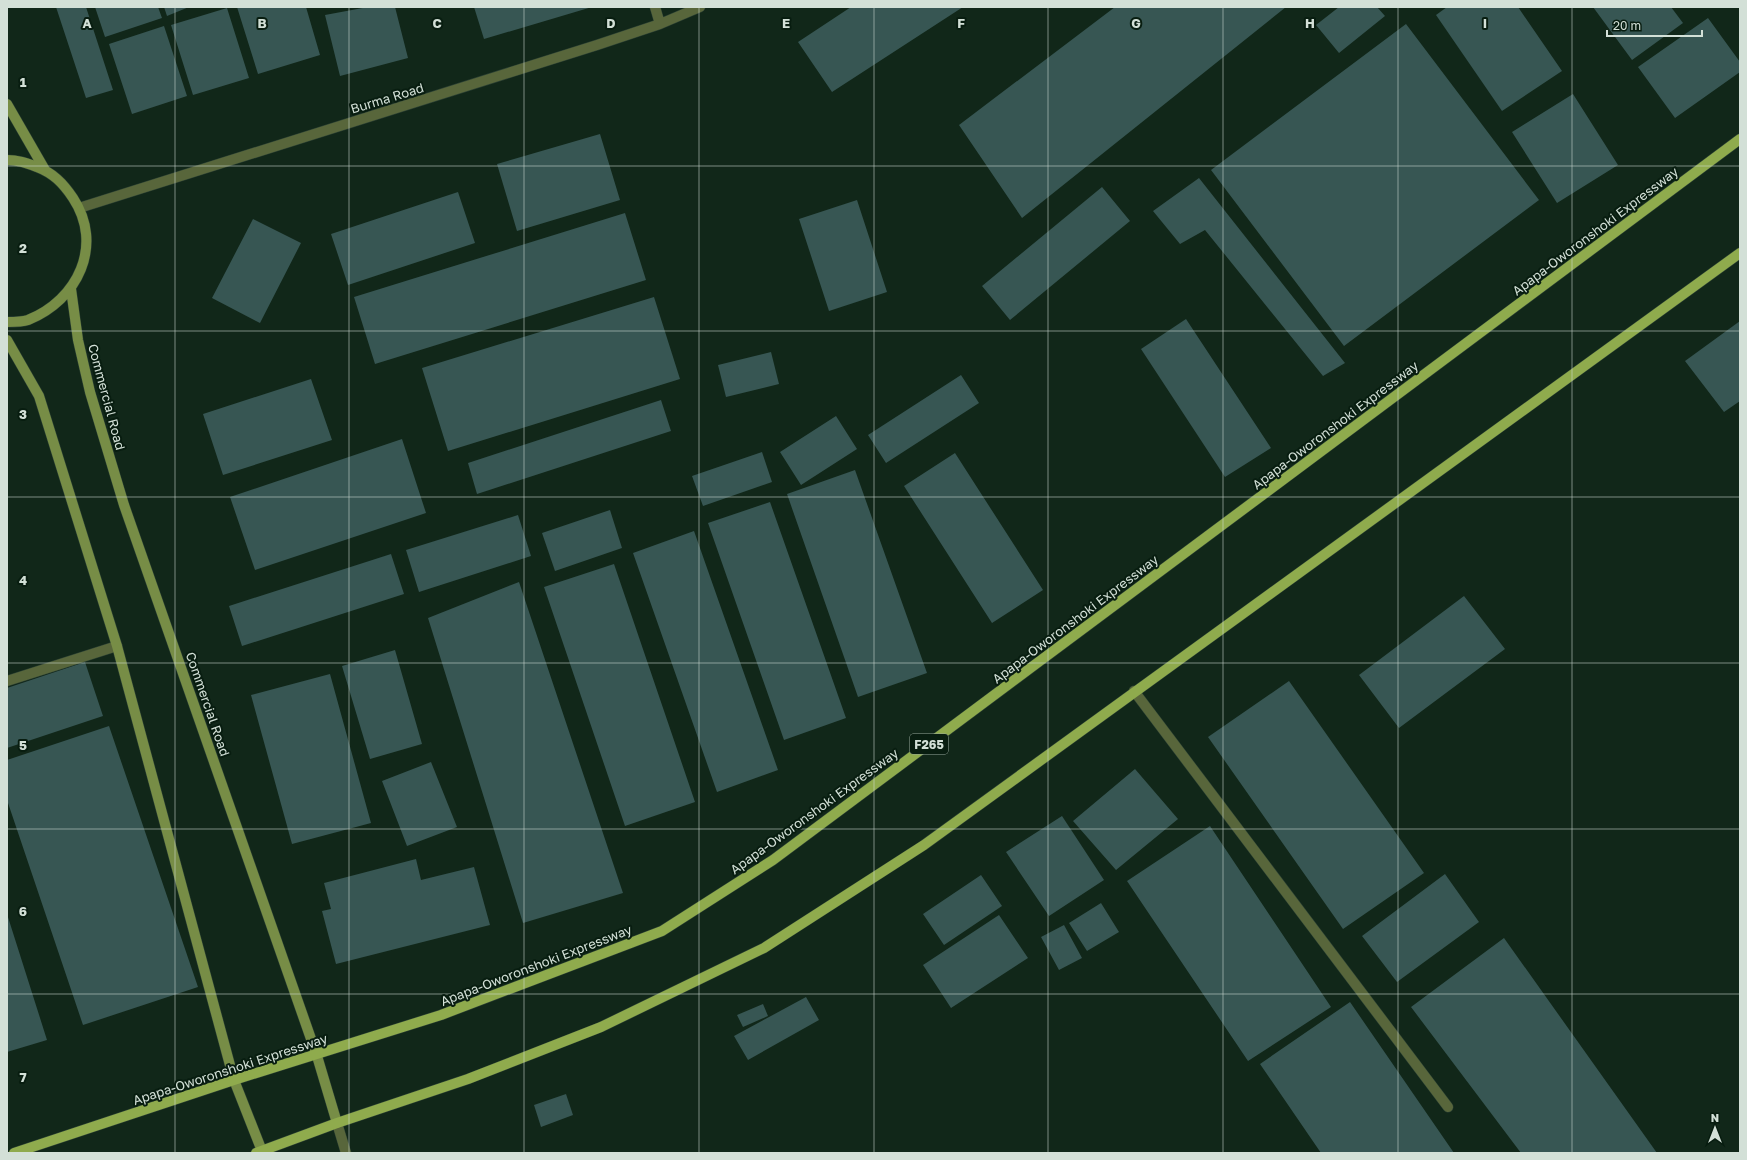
<svg xmlns="http://www.w3.org/2000/svg" width="1747" height="1160" viewBox="0 0 1747 1160" font-family="'Golos Text',sans-serif">
<rect width="100%" height="100%" fill="#112719"/>
<path fill="#375653" d="M56 7H86L113 90 86 98Z
M95 7H158L162 18 105 37Z
M164 7H189L167 16Z
M237 7H306L320 55 258 74Z
M368 7H395L408 58 340 76 325 15Z
M474 7H592L484 39Z
M851 7H963L832 92 798 42Z
M1115 7H1286L1022 218 959 125Z
M1339 7H1377L1385 16 1339 53 1316 25Z
M1447 7H1518L1562 71 1502 111 1436 15Z
M1593 7H1671L1683 23 1632 60Z
M227 8 249 78 193 95 171 25Z
M1708 18 1740 62V72L1675 118 1638 67Z
M1406 24 1539 200 1344 346 1211 170Z
M164 26 187 96 132 114 109 44Z
M1573 94 1618 165 1557 203 1512 132Z
M600 134 620 200 517 231 497 164Z
M1199 178 1345 363 1323 376 1205 230 1180 244 1153 211Z
M1102 187 1130 221 1010 320 982 286Z
M458 192 475 243 348 285 331 234Z
M857 200 887 292 829 311 799 219Z
M625 213 646 280 375 364 354 297Z
M253 219 301 243 260 323 212 298Z
M654 297 680 379 448 451 422 368Z
M1186 319 1271 448 1225 477 1141 349Z
M1740 321V401L1724 412 1685 361Z
M771 352 779 384 726 397 718 365Z
M961 375 979 403 886 463 868 435Z
M311 379 332 440 223 475 203 414Z
M661 400 671 431 477 494 468 463Z
M836 416 857 449 801 485 780 452Z
M402 439 426 513 255 570 230 497Z
M762 452 772 482 703 506 692 476Z
M955 453 1043 590 992 623 904 486Z
M855 470 927 673 858 697 787 494Z
M770 502 846 718 784 740 708 523Z
M610 510 622 548 555 571 542 533Z
M518 515 531 556 419 592 406 550Z
M694 531 778 770 717 792 633 553Z
M391 554 404 594 242 646 229 606Z
M614 564 695 802 625 826 544 587Z
M519 582 623 893 523 923 428 618Z
M1464 596 1505 649 1399 728 1359 675Z
M395 650 422 744 370 759 342 666Z
M85 662 103 716 7 748V688Z
M330 674 371 823 292 844 251 695Z
M1289 681 1424 873 1343 929 1208 737Z
M109 726 198 987 83 1025 7 800V760Z
M431 762 457 827 407 846 382 781Z
M1135 769 1178 819 1116 870 1073 821Z
M1062 816 1104 880 1049 916 1006 852Z
M1210 826 1331 1007 1248 1061 1127 881Z
M416 859 421 880 474 867 490 925 336 964 322 911 331 909 324 883Z
M1445 874 1479 922 1397 982 1362 936Z
M981 875 1002 906 944 945 923 914Z
M1101 903 1119 932 1087 951 1069 923Z
M7 914 47 1040 7 1052Z
M999 915 1028 958 951 1008 923 965Z
M1064 925 1082 958 1059 970 1041 937Z
M1504 938 1657 1153H1521L1411 1007Z
M806 997 819 1020 748 1060 734 1036Z
M1350 1002 1454 1153H1321L1260 1064Z
M763 1004 768 1016 743 1027 737 1015Z
M566 1094 573 1115 541 1127 534 1105Z"/>
<g fill="none" stroke-linecap="round" stroke-linejoin="round">
<g stroke="#2c4134" stroke-width="11">
<path id="lane" d="M7 681 117 646
M1134 691 1448 1107
M337 1123 346 1153"/>
</g>
<g stroke="#2c4134" stroke-width="11">
<path id="street" d="M655 7 660 24
M79 208 597 45 660 24 700 7"/>
</g>
<g stroke="#2c4134" stroke-width="11">
<path id="secondary" d="M7 104 45 170
M7 160C18 160 26 163 37 167 53 173 63 183 73 198 104 245 78 300 28 320 22 322 14 322 7 322
M71 289 78 340 90 392 124 505 317 1056 337 1123
M7 340 39 396 117 646 234 1080 262 1151"/>
</g>
<g stroke="#2c4134" stroke-width="11">
<path id="primary" d="M14 1153 234 1080 441 1015 662 931 773 860 1740 139
M256 1153 337 1123 468 1079 601 1027 764 948 924 845 1740 253"/>
</g>
<use href="#lane" stroke="#58663b" stroke-width="10"/>
<use href="#street" stroke="#58663b" stroke-width="10"/>
<use href="#secondary" stroke="#778d46" stroke-width="10"/>
<use href="#primary" stroke="#8fab4d" stroke-width="10"/>
</g>
<path fill="none" stroke="#d3e0d7" stroke-width="1" stroke-opacity="0.55" d="M175 7V1153M349 7V1153M524 7V1153M699 7V1153M874 7V1153M1048 7V1153M1223 7V1153M1398 7V1153M1572 7V1153M7 166H1740M7 331H1740M7 497H1740M7 663H1740M7 829H1740M7 994H1740"/>
<g text-anchor="middle" dominant-baseline="central" stroke-width="4" stroke-linejoin="round" paint-order="stroke">
<rect fill="#081d10" stroke="#96a69b" stroke-width="1" x="910" y="734" width="38" height="20" rx="3"/>
<g font-size="12" font-weight="bold" fill="#d3e0d7">
<text x="929" y="744">F265</text>
</g>
<g font-size="13" fill="#d3e0d7" stroke="#081d10">
<text transform="translate(387 98) rotate(-17)">Burma Road</text>
<text transform="translate(1595 231) rotate(-37)">Apapa-Oworonshoki Expressway</text>
<text transform="translate(107 397) rotate(75)">Commercial Road</text>
<text transform="translate(1335 425) rotate(-37)">Apapa-Oworonshoki Expressway</text>
<text transform="translate(1075 619) rotate(-37)">Apapa-Oworonshoki Expressway</text>
<text transform="translate(208 704) rotate(71)">Commercial Road</text>
<text transform="translate(814 811) rotate(-36)">Apapa-Oworonshoki Expressway</text>
<text transform="translate(536 965) rotate(-21)">Apapa-Oworonshoki Expressway</text>
<text transform="translate(230 1069) rotate(-18)">Apapa-Oworonshoki Expressway</text>
</g>
</g>
<g font-size="13" text-anchor="middle" font-weight="bold" fill="#d3e0d7" stroke="#081d10" stroke-width="4" stroke-linejoin="round" paint-order="stroke">
<text x="87" y="28">A</text>
<text x="262" y="28">B</text>
<text x="437" y="28">C</text>
<text x="611" y="28">D</text>
<text x="786" y="28">E</text>
<text x="961" y="28">F</text>
<text x="1136" y="28">G</text>
<text x="1310" y="28">H</text>
<text x="1485" y="28">I</text>
<text x="23" y="87">1</text>
<text x="23" y="253">2</text>
<text x="23" y="419">3</text>
<text x="23" y="585">4</text>
<text x="23" y="750">5</text>
<text x="23" y="916">6</text>
<text x="23" y="1082">7</text>
</g>
<rect width="1747" height="1160" fill="none" stroke="#d3e0d7" stroke-width="16"/>
<g transform="translate(1715 1128)" stroke="#081d10" stroke-width="3" paint-order="stroke">
<path d="M0-3L7 15L0 10L-7 15Z" fill="#d3e0d7"/>
<text y="-6" font-size="11" font-weight="bold" text-anchor="middle" fill="#d3e0d7">N</text>
</g>
<path d="M1607 30v6h95v-6" fill="none" stroke="#d3e0d7" stroke-width="2"/>
<text x="1613" y="30" font-size="12" fill="#d3e0d7" stroke="#081d10" stroke-width="3" paint-order="stroke">20 m</text>
</svg>
